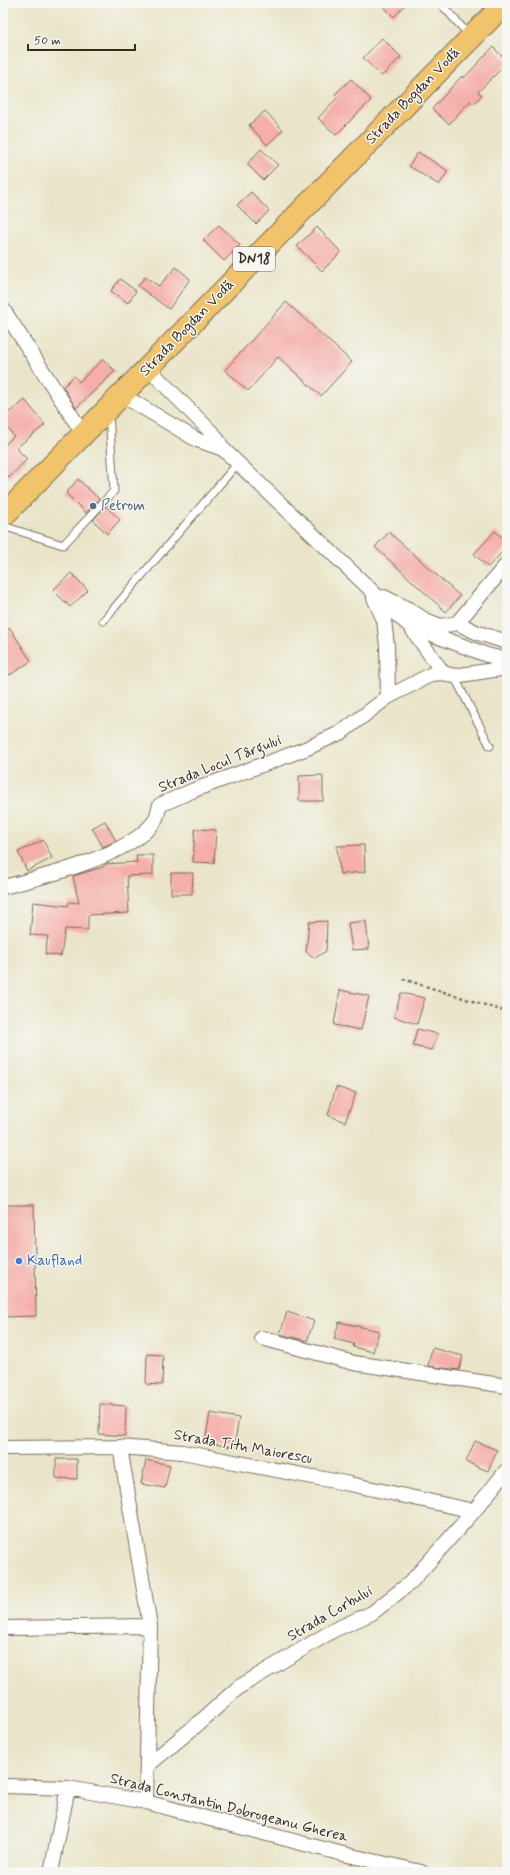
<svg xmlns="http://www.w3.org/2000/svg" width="510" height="1875" viewBox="0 0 510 1875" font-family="Mynerve,sans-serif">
<rect width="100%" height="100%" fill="#f6f6f2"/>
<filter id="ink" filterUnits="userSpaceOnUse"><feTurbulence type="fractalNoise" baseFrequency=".025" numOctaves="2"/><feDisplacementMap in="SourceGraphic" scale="8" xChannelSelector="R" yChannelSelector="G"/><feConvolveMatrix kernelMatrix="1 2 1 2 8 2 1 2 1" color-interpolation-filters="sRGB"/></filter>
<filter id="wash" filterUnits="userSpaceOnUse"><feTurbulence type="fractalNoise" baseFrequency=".012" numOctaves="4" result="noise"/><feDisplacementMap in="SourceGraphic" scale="16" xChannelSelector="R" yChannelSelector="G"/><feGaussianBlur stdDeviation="0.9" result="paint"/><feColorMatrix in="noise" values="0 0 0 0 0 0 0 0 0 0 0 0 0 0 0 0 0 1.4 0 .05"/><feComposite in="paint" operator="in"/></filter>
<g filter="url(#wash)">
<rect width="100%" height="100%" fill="#eae5c9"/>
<g id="blocks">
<path fill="#f5aea9" d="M380 3H407L394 17Z
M382 38 401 57 382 76 363 58Z
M493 47 507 61V63L478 92 482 95 473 104 470 101 449 124 432 109 462 76 464 78Z
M351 79 371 100 336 135 318 118 338 97 335 94Z
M265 111 283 130 267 145 249 125Z
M261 149 278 165 263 180 247 164Z
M418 152 448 171 439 185 409 166Z
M251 192 269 211 256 224 237 205Z
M219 225 240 245 224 261 203 240Z
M317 227 341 252 322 271 297 246Z
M176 267 190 279 169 309 138 286 145 277 159 286Z
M120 279 136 291 128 303 111 291Z
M286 302 352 362 321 396 278 357 248 391 225 370Z
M103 359 115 371 76 408 63 387 74 376 79 382Z
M25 400 45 425 16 448 27 459 9 478 3 472V447L14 436 3 422V417Z
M78 479 99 499 86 513 66 493Z
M106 506 120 520 107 534 93 520Z
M495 531 507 542V547L488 567 474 554Z
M389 532 460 596 446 612 375 547Z
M71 573 88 590 70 607 53 590Z
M10 628 31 661 10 675 3 664V632Z
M323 775V801H299V776Z
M105 821 116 841 103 847 92 828Z
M195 829 216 830 214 863 193 862Z
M43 840 52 858 27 871 18 852Z
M364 845 365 872 340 874 337 846Z
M136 855H153V875L127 876 129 913 88 915V930L65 929 61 956 45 954 48 936 30 935 33 902 68 906 69 902 79 903 73 876 103 867 106 864 137 862Z
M171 873H193L192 894H171Z
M327 921 326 951 315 958 306 952 309 922Z
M366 921 369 949 352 950 348 923Z
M340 990 369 996 361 1030 334 1025Z
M401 993 425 998 417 1024 394 1017Z
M417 1029 438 1034 432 1050 413 1046Z
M336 1087 356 1093 345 1122 328 1115Z
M3 1205H34L36 1316 3 1317Z
M287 1312 314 1321 307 1341 280 1334Z
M339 1322 379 1331 373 1352 353 1347 354 1344 334 1339Z
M432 1348 463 1356 459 1370 428 1366Z
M147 1354 163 1355 162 1385 146 1384Z
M100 1404 126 1406 125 1436 99 1434Z
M210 1413 239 1418 234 1447 205 1443Z
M475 1441 497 1450 488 1471 466 1462Z
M56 1459H77V1479L56 1478Z
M146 1460 170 1465 165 1488 141 1484Z"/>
</g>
</g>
<g filter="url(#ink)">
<use href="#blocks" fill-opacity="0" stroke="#786b5a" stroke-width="1"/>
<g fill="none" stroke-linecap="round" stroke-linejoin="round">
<g stroke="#786b5a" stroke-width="9">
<path id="service" d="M440 3 469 35
M3 526 63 545 114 491 109 414
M103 621 238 463
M454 676 490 746"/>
</g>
<g stroke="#786b5a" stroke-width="16">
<path id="minor" d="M3 309 84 435
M148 368 216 437 223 449 371 590 382 602 410 626 487 655 507 660
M122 395 197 440 223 449
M384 597 408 609 425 620 441 626 457 623 507 564
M374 598 384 620 387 646 388 697
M457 623 478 633 507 642
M410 626 443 673
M3 887C43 877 129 856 154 822 157 818 158 811 160 805L194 790 305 749 342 732 388 697 432 674 443 673 454 676 507 668
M262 1338 354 1363 507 1386
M120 1447 150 1626 146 1802
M3 1448 120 1447 182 1452 350 1484 474 1511
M3 1628 150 1626
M148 1765 199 1723 239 1687 334 1630 372 1613 410 1583 474 1511 507 1470
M3 1786 68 1788 146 1802 339 1853 421 1872
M51 1872 68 1788"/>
</g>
<g stroke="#786b5a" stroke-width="24">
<path id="primary" d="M3 516 505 3"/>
</g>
<path stroke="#786b5a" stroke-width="2.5" stroke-dasharray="3 3" stroke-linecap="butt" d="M403 979 507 1012"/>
<use href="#service" stroke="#fff" stroke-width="7"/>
<use href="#minor" stroke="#fff" stroke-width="14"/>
<use href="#primary" stroke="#f1c36a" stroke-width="22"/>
</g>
</g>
<circle fill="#5c6f8a" stroke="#f6f6f2" stroke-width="1.5" cx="93" cy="506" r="4"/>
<circle fill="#3f7fe0" stroke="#f6f6f2" stroke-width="1.5" cx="19" cy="1261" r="4"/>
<g text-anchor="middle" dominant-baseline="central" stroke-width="3" stroke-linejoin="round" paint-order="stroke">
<rect fill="#f6f6f2" stroke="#73675e" stroke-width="1" x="233" y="247" width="42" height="24" rx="3"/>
<g font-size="14" font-weight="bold" fill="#3b2a1e">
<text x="254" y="259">DN18</text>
</g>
<g font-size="15" fill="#3b2a1e" stroke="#f6f6f2">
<text transform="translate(413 96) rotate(-46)">Strada Bogdan Vodă</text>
<text transform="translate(187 328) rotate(-46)">Strada Bogdan Vodă</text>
<text transform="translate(220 764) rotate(-22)">Strada Locul Târgului</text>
<text transform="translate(243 1447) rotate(10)">Strada Titu Maiorescu</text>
<text transform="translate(330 1614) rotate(-30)">Strada Corbului</text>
<text transform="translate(229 1808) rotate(14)">Strada Constantin Dobrogeanu Gherea</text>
</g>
<g font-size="15" fill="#4e5e75" stroke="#f6f6f2" text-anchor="start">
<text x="101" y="506">Petrom</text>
</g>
<g font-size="15" fill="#366cbe" stroke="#f6f6f2" text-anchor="start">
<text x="27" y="1261">Kaufland</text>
</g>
</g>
<rect width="510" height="1875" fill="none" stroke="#f6f6f2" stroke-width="16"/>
<path d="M28 44v6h107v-6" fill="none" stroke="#3b2a1e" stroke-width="2"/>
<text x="34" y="44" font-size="12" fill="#3b2a1e" stroke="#f6f6f2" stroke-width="3" paint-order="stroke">50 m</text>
</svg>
